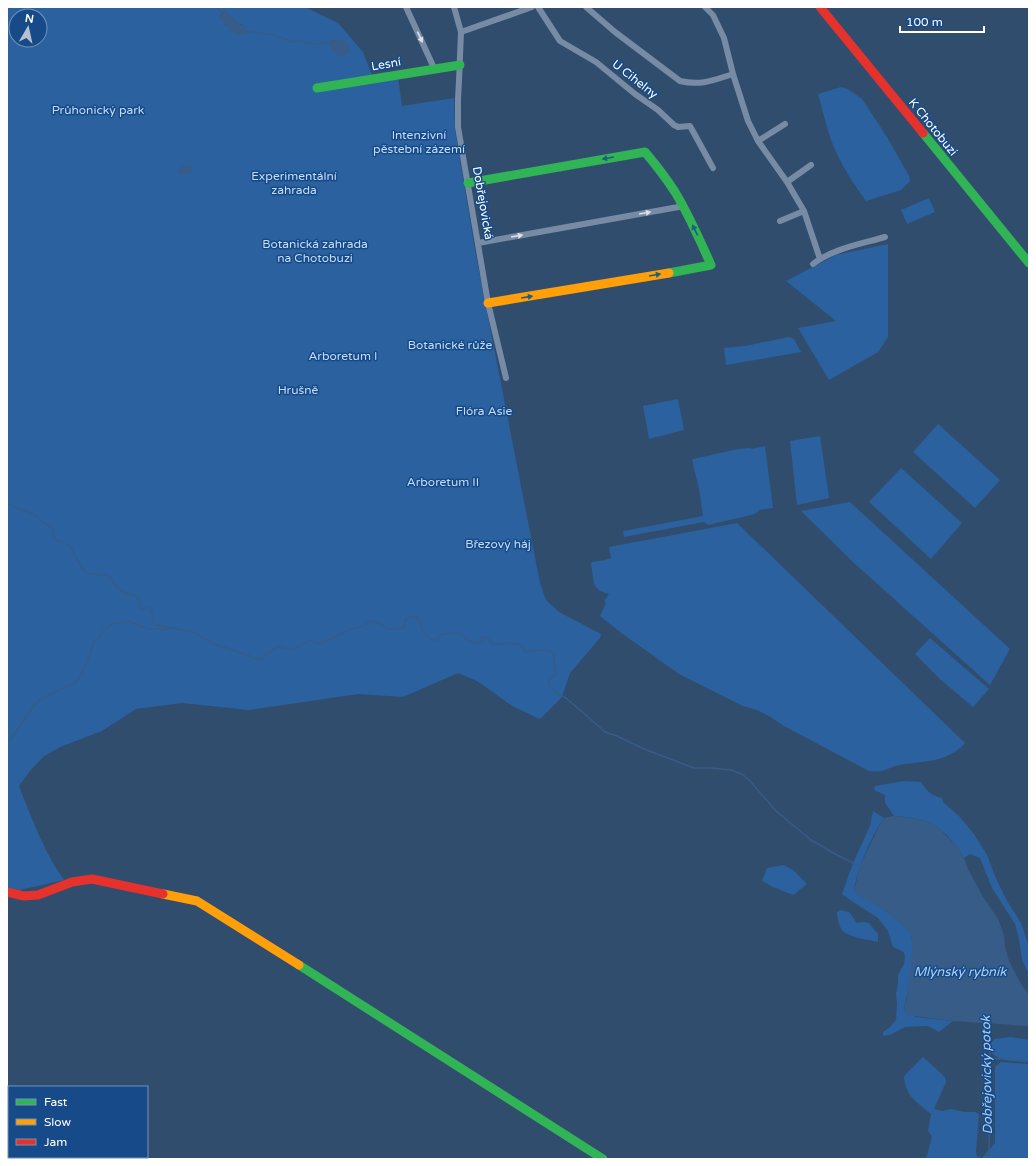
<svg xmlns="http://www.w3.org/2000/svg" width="1036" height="1166" viewBox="0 0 1036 1166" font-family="'Varela Round',sans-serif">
<rect width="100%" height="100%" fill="#314d6e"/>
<path fill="#2a619e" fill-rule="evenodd" d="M7 7H305L338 23 363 52 374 81 398 77 402 106 454 98 455 130 476 256 540 583 546 600 559 612 601 634 600 638 570 673 562 697 540 719 512 706 477 681 458 673 403 697 358 694 249 710 182 703 136 709 102 731 60 747 43 757 30 771 19 786C32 819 44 852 64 880L20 890 7 888ZM224 11 235 20V21L238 24 244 25 226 26 220 16ZM16 16H40V40H16Z
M841 87 848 89 862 99 887 137 909 176 910 181 901 190 866 201C855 186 845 171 837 154 828 135 824 114 818 94Z
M929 198 935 212 907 224 901 210Z
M888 244V337L878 352 829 380 798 328 836 321 786 281 836 255Z
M789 337 794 339 801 352 726 365 724 348 745 346Z
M678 399 684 430 649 439 643 406Z
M938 424 1000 480 975 508 913 452Z
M820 436 829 498 797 505 790 441Z
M765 446 773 508 759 510C757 514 751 515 747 516L708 525 704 522 624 537 623 531 703 516 699 489 692 460 693 459 738 449 751 448V449Z
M901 468 962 523 931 559 869 502Z
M850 502 1010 649 990 685 854 563 801 511Z
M737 523 965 743C947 763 923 761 899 765 893 766 887 770 881 771 877 772 873 771 869 771L784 726 769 716 757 710 743 706 679 674 620 632 600 616 606 603 604 601 609 594C603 593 597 590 594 584L591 564 592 562 605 560 611 558 609 547Z
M930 638 989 689 973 707 941 680 915 654Z
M904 781 921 782C926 790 931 796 942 798L943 802 959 816 974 834 987 855 995 876 1006 899 1021 923 1029 947V974L1022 960 1019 939 1015 924 992 888 980 858 970 854 964 858C955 844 942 826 925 821 915 818 904 817 894 816L885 803V795L874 790 875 786Z
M873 811 884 818C871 836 858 868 854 890 872 902 897 916 910 933 917 944 908 996 904 1009L916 1017 953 1021 939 1032 928 1026 905 1027 892 1034 883 1036V1032L889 1028 896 1020 897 1004 896 994 898 983V975L904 964 905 957 904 952 893 947 888 931 878 918 853 902 842 894 853 863 870 826Z
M784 865 793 870 807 884 793 895 773 887 762 881 767 868Z
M840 910 849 912 857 923 864 922 869 923 878 934V942C870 940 847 937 842 930 839 926 837 917 837 912Z
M1011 1037 1029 1040V1062C1019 1061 994 1062 991 1050 989 1045 991 1043 995 1039Z
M923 1057 945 1077 946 1082 934 1109 943 1111 951 1109 965 1112H975L979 1114 976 1152 977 1157 982 1158 995 1143V1067L1001 1062 1029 1064V1159H926L932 1137 928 1131 931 1114C917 1102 905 1096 904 1076Z"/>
<path fill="#365c87" d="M224 10 235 20V21C240 26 246 25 248 32 237 40 225 25 220 17Z
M329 40 346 41 351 51 343 57C335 53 330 49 329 40Z
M185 165 191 166C195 173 187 175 181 174L179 173C178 169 182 167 185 165Z
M894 816 918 819 931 823 940 829 957 847 964 858 968 869 983 897 998 919 1004 935 1005 947 1009 961 1021 984 1029 995V1026L953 1021 907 1015 905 1013 904 1009 907 998 912 952V938L910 933 900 923 887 912 855 893 854 891 860 866 879 826 884 818Z"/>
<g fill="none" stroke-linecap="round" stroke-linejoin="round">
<path stroke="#365c87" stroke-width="1.5" d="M215 7 224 14
M247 31 274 35 292 42 300 41 314 44 326 42 330 44
M7 504 31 513 36 516 44 523 53 528V536L55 540C72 543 72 550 80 565 81 567 83 570 85 572 91 577 100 573 107 575 112 578 115 586 119 589 125 595 132 594 139 598L140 608 141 609 148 608C154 611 152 617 153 622L156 625 193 632 214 644 250 656 256 659H262C268 653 275 645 284 648 288 649 290 650 294 649 299 647 305 641 311 641 314 641 317 644 320 644L351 629 363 626 367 623 371 621 376 622 388 629 403 628 405 626V620C410 617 414 615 419 619 422 628 423 637 434 640L438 639 441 634 459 633C466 638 470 643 479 643L482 640 481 637C486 636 490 640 493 644 503 645 511 641 521 645L524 651C532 654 549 644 554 656 555 658 554 663 554 666 554 669 556 671 555 675 550 678 549 679 549 685L556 693 566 698 587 716 605 732 617 736 644 749 694 768H711L731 770 742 774 750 781 776 811 811 840 835 854 861 867
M7 742 10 740 36 703 45 697 76 682 82 674 94 643 106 628 115 623 131 622 148 629H165L169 628
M988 1021 990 1058 989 1159
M991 1058 1029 1061"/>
<path stroke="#778ca4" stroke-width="6" d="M406 7 434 68
M454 7 461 32 459 81 458 99V127L488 303 506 378
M538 7 560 41 596 62 635 94 658 110 674 125 678 127 690 126 713 168
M586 7 615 32 680 81C701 86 714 80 733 74
M705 7 713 15 724 38 733 74 748 121 758 141 787 182 804 211 820 259
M461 32 532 7
M758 141 785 124
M787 182 811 165
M780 221 804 211
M478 243 684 206
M813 264C832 249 861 244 885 237"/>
<path stroke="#30b455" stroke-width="9" d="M317 88 460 65
M923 133 1029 263
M468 183 645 152C656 165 666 178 675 192 689 215 700 240 711 265L669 273
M299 965 603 1159"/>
<path stroke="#ff9f0a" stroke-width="9" d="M488 303 669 273
M163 894 197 901 299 965"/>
<path stroke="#e5322d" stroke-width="9" d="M820 7 923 133
M7 892 24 896 38 895 72 882 92 879 163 894"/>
</g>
<defs><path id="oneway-solid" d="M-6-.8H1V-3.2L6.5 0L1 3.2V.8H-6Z"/></defs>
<g fill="#dde2e8">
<use href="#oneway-solid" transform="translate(420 37) rotate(65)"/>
<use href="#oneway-solid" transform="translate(645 213) rotate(-10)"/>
<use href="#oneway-solid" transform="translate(517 236) rotate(-10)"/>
</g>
<g fill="#1c5f7e">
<use href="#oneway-solid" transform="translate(608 158) rotate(170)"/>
<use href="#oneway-solid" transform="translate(695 230) rotate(-116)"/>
<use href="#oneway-solid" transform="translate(655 275) rotate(-10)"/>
<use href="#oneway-solid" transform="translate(527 297) rotate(-9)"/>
</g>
<g text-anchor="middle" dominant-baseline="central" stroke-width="3" stroke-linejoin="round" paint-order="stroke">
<g font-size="12" fill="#fff" stroke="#174a88">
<text transform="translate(386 64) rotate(-10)">Lesní</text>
<text transform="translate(635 79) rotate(38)">U Cihelny</text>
<text transform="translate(933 127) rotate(51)">K Chotobuzi</text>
<text transform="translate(483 203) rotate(80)">Dobřejovická</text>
</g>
<g font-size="12" fill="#c3ddfa" stroke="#174a88">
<text x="98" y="110">Průhonický park</text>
<text x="419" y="135">Intenzivní<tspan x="419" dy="14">pěstební zázemí</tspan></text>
<text x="294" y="176">Experimentální<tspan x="294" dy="14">zahrada</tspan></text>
<text x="315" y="244">Botanická zahrada<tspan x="315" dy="14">na Chotobuzi</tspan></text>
<text x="450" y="345">Botanické růže</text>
<text x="343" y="356">Arboretum I</text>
<text x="298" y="390">Hrušně</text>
<text x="484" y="411">Flóra Asie</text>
<text x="443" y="482">Arboretum II</text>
<text x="498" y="544">Březový háj</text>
</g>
<g font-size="13" font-style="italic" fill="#a9cdf5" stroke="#174a88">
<text x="960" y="972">Mlýnský rybník</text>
<text transform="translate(987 1075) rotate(-91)">Dobřejovický potok</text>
</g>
</g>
<rect width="1036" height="1166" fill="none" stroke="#ffffff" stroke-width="16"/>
<rect x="8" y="1086" width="140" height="72" fill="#174a88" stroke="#7492b8"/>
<rect x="16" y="1099" width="20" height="6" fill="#30b455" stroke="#7492b8"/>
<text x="44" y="1106" font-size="12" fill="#ffffff">Fast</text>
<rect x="16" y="1119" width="20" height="6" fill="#ff9f0a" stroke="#7492b8"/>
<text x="44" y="1126" font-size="12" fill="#ffffff">Slow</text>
<rect x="16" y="1139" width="20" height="6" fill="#e5322d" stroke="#7492b8"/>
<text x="44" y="1146" font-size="12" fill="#ffffff">Jam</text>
<g transform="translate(28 28) rotate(9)"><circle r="19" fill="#174a88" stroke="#7492b8"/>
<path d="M0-3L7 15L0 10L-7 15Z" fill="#b7c1cc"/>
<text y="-6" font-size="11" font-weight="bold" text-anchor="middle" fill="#ffffff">N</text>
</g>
<path d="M900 26v6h84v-6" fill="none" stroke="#ffffff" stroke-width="2"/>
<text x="906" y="26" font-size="12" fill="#ffffff" stroke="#174a88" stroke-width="3" paint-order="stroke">100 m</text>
</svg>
